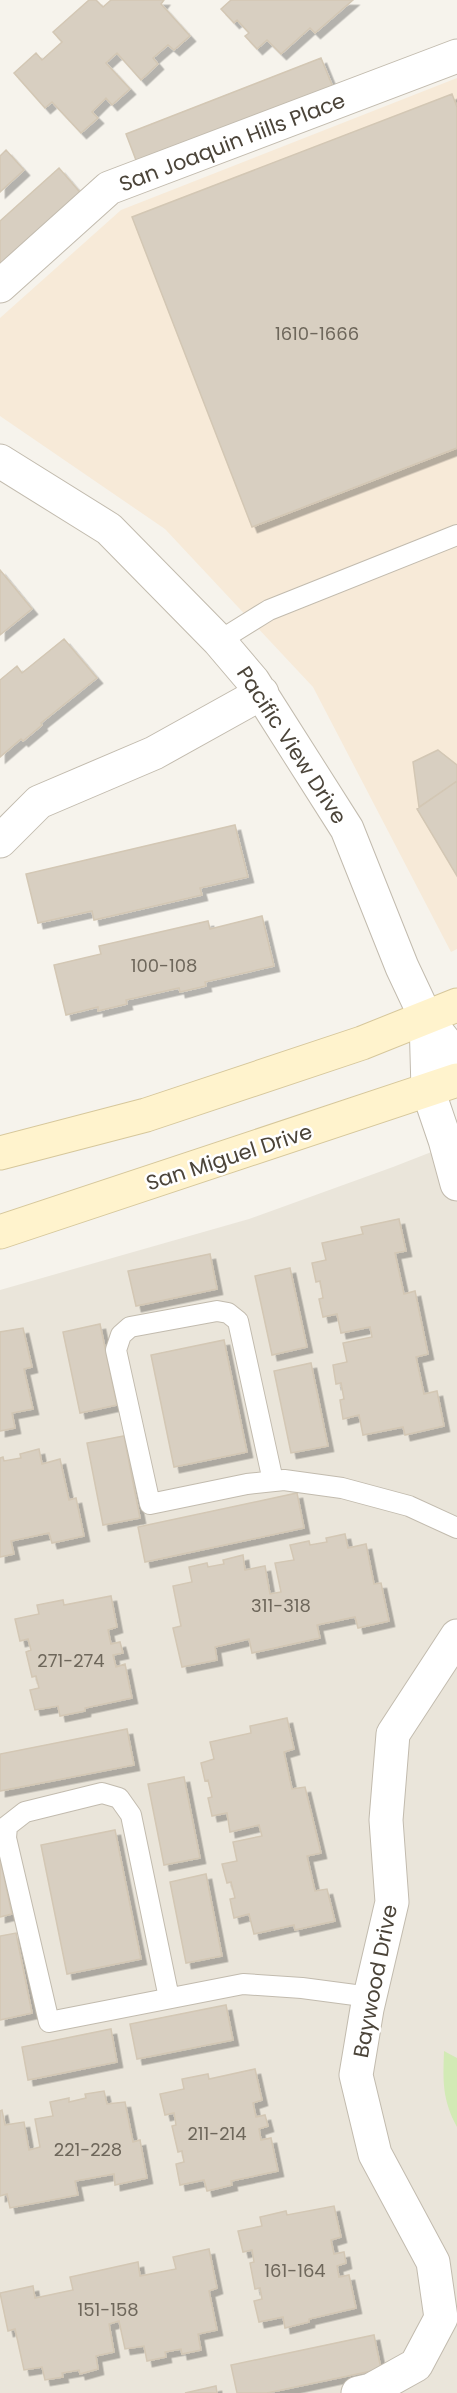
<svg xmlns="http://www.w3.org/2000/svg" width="457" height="2393" viewBox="0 0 457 2393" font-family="Poppins,sans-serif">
<defs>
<filter id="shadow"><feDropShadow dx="5.5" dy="5.5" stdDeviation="0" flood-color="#0004"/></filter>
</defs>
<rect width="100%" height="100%" fill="#f6f3ec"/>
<path fill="#eae5da" d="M457 1142V2393H0V1290L249 1219 393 1167Z"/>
<path fill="#f7ead8" d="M457 78V949L451 952 313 687 165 529 0 416V318L121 210Z"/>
<path fill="#d2eab5" d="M444 2051 457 2058V2127C442 2099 443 2081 444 2051Z"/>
<path fill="#d8cfc1" stroke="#d3c7b4" stroke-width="1.5" filter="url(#shadow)" d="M89 0H96L103 7 111 0H164L161 4 190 36 174 50 168 45 153 58 158 64 141 80 117 53 106 63 130 89 112 105 106 98 92 112 98 118 81 133 52 102 45 108 14 73 36 53 42 60 62 42 53 32Z
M231 0H353L315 33 310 28 281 54 267 40 257 49 245 36 249 33 237 20 234 23 221 9Z
M321 58 335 92 139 168 126 134Z
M452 94 457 107V448L252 527 132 217Z
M6 150 24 170 0 192V156Z
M59 168 84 197 0 271V221Z
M0 570 32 609 0 635Z
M64 639 97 678 41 723 42 725 23 741 21 739 0 757V680L17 666 22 673Z
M438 750 457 765V781L419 807 413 762Z
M457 781V876L417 809Z
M235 825 248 877 200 888 202 895 94 920 92 911 38 923 26 874Z
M262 916 274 966 205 982 206 986 180 992 179 988 126 1000 127 1004 98 1011V1007L66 1015 54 965 101 954 99 946 208 921 210 929Z
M399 1219 406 1251 395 1253 404 1294 415 1291 428 1354 416 1357 424 1394 437 1391 444 1426 405 1435 403 1427 363 1435 359 1415 343 1419 340 1400 344 1399 341 1383 336 1384 333 1365 347 1362 343 1343 372 1337 370 1327 341 1333 337 1314 323 1317 319 1299 323 1298 320 1281 316 1282 312 1263 326 1260 322 1243 363 1234 361 1227Z
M210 1254 217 1289 136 1306 128 1271Z
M290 1268 307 1347 272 1355 255 1276Z
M100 1324 117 1405 80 1413 63 1332Z
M23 1328 32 1367 24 1369 33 1409 12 1413 15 1428 0 1431V1332Z
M224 1340 247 1452 174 1467 151 1355Z
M311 1363 328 1446 291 1453 274 1371Z
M124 1436 140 1518 103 1525 87 1443Z
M39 1449 42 1464 60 1459 69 1500 76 1498 84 1536 52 1543 49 1533 11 1541 14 1554 0 1557V1458L3 1457 4 1461 21 1458 20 1454Z
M297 1493 304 1528 145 1562 138 1527Z
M345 1534 348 1548 366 1544 374 1584 381 1583 389 1621 358 1628 355 1617 317 1625 320 1638 252 1653 249 1639 215 1647 217 1660 182 1667 173 1628 181 1626 173 1586 192 1582 189 1567 207 1563 208 1567 224 1564 223 1560 243 1555 245 1570 265 1566 270 1594 281 1592 275 1563 294 1560 290 1545 309 1541 310 1545 327 1542 326 1538Z
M111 1596 117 1627 108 1630 111 1644 120 1642 123 1653 113 1655 116 1667 125 1664 132 1698 85 1708V1711L60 1716 58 1706 35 1710 30 1690 39 1688 36 1676 32 1677 26 1652 31 1650 28 1639 20 1641 15 1619 39 1614 37 1605 63 1600 64 1605Z
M287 1718 294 1749 284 1752 292 1789 305 1787 321 1853 307 1856 315 1891 327 1889 335 1921 295 1930 294 1925 254 1934 249 1914 234 1918 230 1899 235 1898 231 1882 227 1883 222 1864 237 1861 233 1842 262 1836 259 1825 230 1832 227 1813 212 1816 208 1798 212 1797 208 1780 205 1781 201 1763 214 1759 210 1742 251 1733 250 1726Z
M127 1729 134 1765 0 1791V1754Z
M184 1777 200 1858 164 1865 148 1784Z
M115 1830 141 1959 67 1974 41 1845Z
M0 1858 12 1914 0 1917Z
M206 1874 222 1956 186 1963 170 1882Z
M16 1933 32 2013 0 2020V1936Z
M226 2005 233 2040 137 2059 130 2024Z
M111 2029 117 2062 28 2080 22 2047Z
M255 2069 262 2100 253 2103 256 2117 265 2115 268 2126 259 2129 261 2140 271 2138 278 2171 231 2181 232 2185 207 2191 204 2180 180 2185 176 2164 184 2162 182 2151 178 2152 172 2126 176 2125 174 2113 165 2115 160 2094 184 2089 182 2079 208 2074 209 2079Z
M104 2091 107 2104 125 2102 133 2142 140 2140 147 2178 115 2185 114 2174 75 2181 78 2195 10 2208 7 2194 0 2196V2111L2 2110 5 2125 24 2122 29 2150 40 2147 35 2119 53 2116 50 2102 69 2098V2102L86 2098 85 2094Z
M334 2206 341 2237 331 2240 334 2254 344 2252 346 2263 337 2266 339 2277 349 2275 356 2308 309 2319V2322L285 2328 283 2317 259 2322 254 2301 262 2299 260 2288 255 2289 250 2263 254 2262 252 2250 243 2252 238 2231 262 2226 260 2217 286 2211 287 2215Z
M209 2249 217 2288 209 2291 217 2330 198 2334 201 2350 182 2354 181 2349 165 2352 166 2357 147 2361 144 2346 125 2349 119 2321 109 2324 114 2352 96 2356 98 2369 80 2374 79 2370 62 2373 63 2377 45 2380 42 2367 24 2370 15 2329 8 2331 0 2293 33 2286 35 2298 73 2290 70 2277 138 2262 140 2276 176 2269 173 2257Z
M374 2335 381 2369 267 2393H237L231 2365Z
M216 2386 217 2393H185Z"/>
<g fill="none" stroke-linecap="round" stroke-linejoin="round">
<g stroke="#c2bbae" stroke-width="22">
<path id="service" d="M219 641 269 610 457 535
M273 1481 238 1321 228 1313 217 1311 130 1327 121 1335 116 1350 150 1504 247 1484 284 1480 342 1488 409 1506 457 1528
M169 1998 131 1815 119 1798 102 1793 25 1812 7 1826 6 1838 49 2022 243 1984 302 1988 370 1997"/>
</g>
<g stroke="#c2bbae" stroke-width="35">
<path id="minor" d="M0 286 109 188 457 56
M0 461 109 529 219 641 253 681 347 829 402 967 426 1018 457 1057
M0 841 39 802 154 753 262 693
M426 1018 428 1090 445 1140 457 1184
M358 2393 371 2390 416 2365 441 2318 433 2262 375 2154 356 2075 367 2009 392 1902 386 1820 393 1734 457 1636"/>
</g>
<g stroke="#d6c79b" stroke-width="35">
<path id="secondary" d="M0 1153 146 1115 362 1043 457 1005
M0 1232 457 1080"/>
</g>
<use href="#service" stroke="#fff" stroke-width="20"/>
<use href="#minor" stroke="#fff" stroke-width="33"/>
<use href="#secondary" stroke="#fff3cd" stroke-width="33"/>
</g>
<g text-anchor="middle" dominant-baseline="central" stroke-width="5" stroke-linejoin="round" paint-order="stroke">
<g font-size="18" fill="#6e675b">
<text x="317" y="333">1610-1666</text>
<text x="164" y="965">100-108</text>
<text x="281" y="1605">311-318</text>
<text x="71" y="1660">271-274</text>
<text x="217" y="2133">211-214</text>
<text x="88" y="2149">221-228</text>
<text x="295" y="2270">161-164</text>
<text x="108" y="2309">151-158</text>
</g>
<g font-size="21" fill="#4b4439" stroke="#fff">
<text transform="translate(232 142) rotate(-21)">San Joaquin Hills Place</text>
<text transform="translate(292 745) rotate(57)">Pacific View Drive</text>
<text transform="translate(229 1157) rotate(-18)">San Miguel Drive</text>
<text transform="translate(375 1981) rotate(-79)">Baywood Drive</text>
</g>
</g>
</svg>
